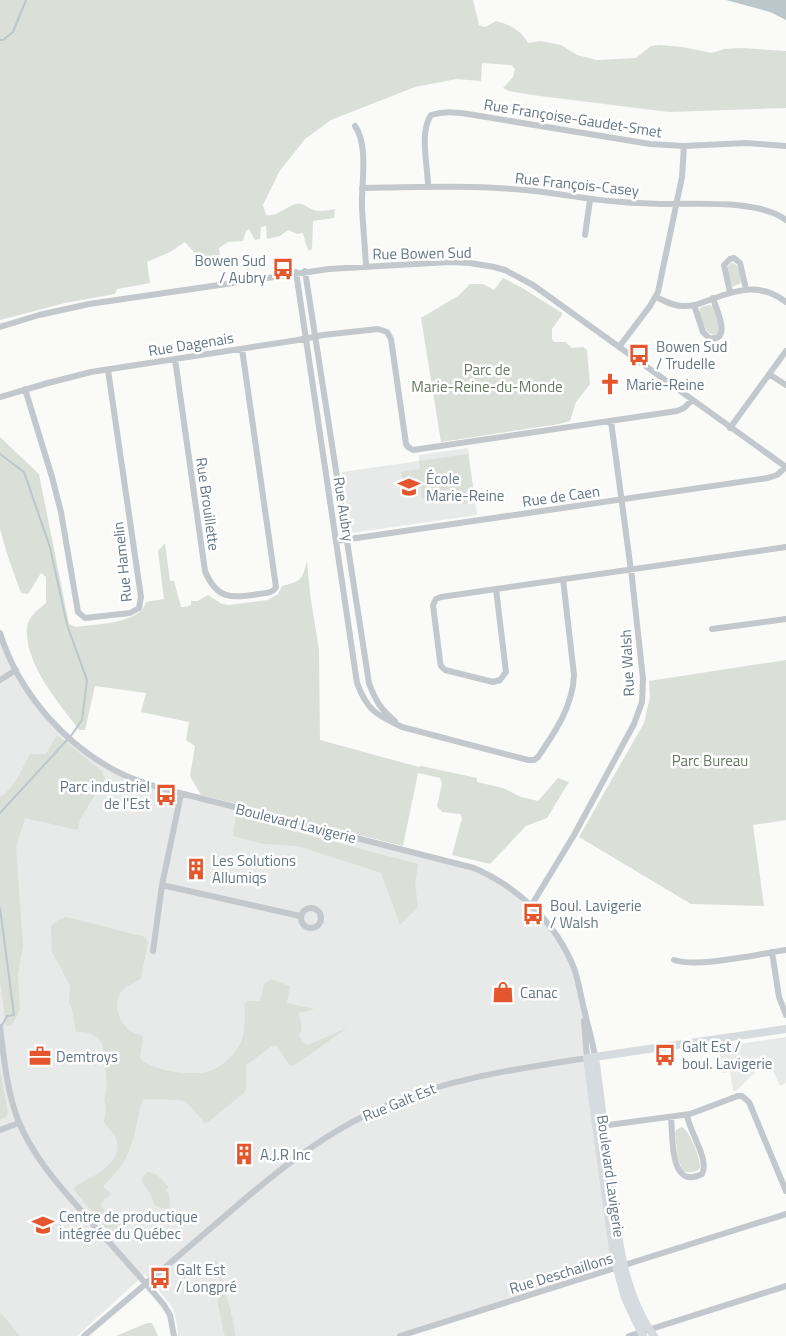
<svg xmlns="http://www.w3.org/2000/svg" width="786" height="1336" viewBox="0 0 786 1336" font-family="'Titillium Web',sans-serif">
<rect width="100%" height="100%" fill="#fafaf8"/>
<path fill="#e8e9e9" d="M468 448 477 515 351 533 342 472 419 461V455Z
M0 633 14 667 52 721 99 760 142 782 489 875 531 906 569 958 584 1010 619 1266 399 1336H178L176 1318 172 1307 145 1274 77 1336H2L0 1332Z
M786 1037V1083L780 1086 768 1060 736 1091H733L730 1072 722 1073 719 1047Z"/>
<path fill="#dadfd7" d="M0 0H473L479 25 485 27 496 21C509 24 522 31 528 43L540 41 561 45 577 55 597 60 636 58 651 46 659 45 682 47 712 53 724 49 741 48 786 51V108L669 112 532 95 509 91 503 88 513 77 515 69 511 65 482 63 481 81 456 79 415 87 331 120 305 139 279 172 263 205 266 215C277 217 285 207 296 204 305 202 310 211 319 211 324 211 330 210 335 209L334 218 313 221 312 249 309 251 306 245 303 233 297 234 288 230 280 236 267 239 266 226 261 227 260 239 255 240 249 229 246 231 243 241 228 242 219 248 220 255 198 257 185 242 170 252 147 262 150 283 117 289 115 294 65 303 0 320Z
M731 263C741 264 740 276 741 283L732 287 727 268Z
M503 278 524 289 562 313V315L552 329V339L554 342H565L572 348 583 347 587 350 590 384 576 402 570 421 559 424 441 442 421 318 458 296 470 284H483L494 290Z
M709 305 713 306 719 325 718 333 714 335C704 333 702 320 699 311L701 307Z
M0 437 39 474 69 624 75 627C94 624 141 624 146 602L164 599 158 551 165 543 170 581H174L181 607H186L191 605V601H198L208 595 222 604 229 605 268 600 278 594 282 586C302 581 302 580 307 561L310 594 319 650 320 740 419 767 421 766 477 778V782L503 788 521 797 538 801 558 778 569 782 547 818 526 826 490 864 452 855 462 818 460 814 442 812 437 806 442 784 440 778 418 773 403 846 201 795 190 776 195 746 186 740 189 722 141 712 146 693 95 686 85 730H79C59 703 24 664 27 627 28 617 39 609 46 603V577L41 573 28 594 21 593 7 554 0 529Z
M468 454 475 502 462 504 461 498 457 496 454 498 448 499 447 497H434V499L427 500V502H425V499H422L420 484 409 485V491L404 492 401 472 420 469 419 461Z
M786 660V820L753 825 764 906 691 904 579 837 644 723 650 697 649 681Z
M57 735 102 771 105 779 80 819 78 830 25 818 16 847 23 946 18 974 20 1009 12 1025 6 1026 0 981V797C16 787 21 769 30 754H46Z
M236 816 418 864 415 884 418 907 400 925 381 873 298 846 264 844 233 836Z
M66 917 145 937 148 943 141 978C135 983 126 985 121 992 113 1004 118 1020 128 1029 131 1032 138 1034 143 1036L140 1058C151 1071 195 1077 210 1071 223 1066 236 1054 241 1042 246 1032 244 1015 245 1003L248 1001H259L261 998 264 984 271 979 290 986 287 1003 314 1009 299 1013 302 1030 299 1034 302 1042 308 1045 347 1028 295 1065 290 1066 277 1046H272L246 1065V1089L244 1093 208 1122 205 1123 186 1102 180 1100 143 1099 141 1104C133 1140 132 1160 103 1186L111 1194 101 1203V1206L115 1223 125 1219 129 1220 128 1227 124 1230 110 1233 74 1190V1187C91 1177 126 1163 116 1138 113 1132 107 1127 104 1122L106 1107 104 1099C110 1086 104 1057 102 1043 97 1034 86 1031 76 1032L72 1009 69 1003 70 986 52 952 51 926 58 920Z
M0 1068 8 1113 6 1117 0 1120Z
M682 1127C690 1131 701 1159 700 1168 695 1173 689 1173 683 1171L678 1159 675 1133 676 1130Z
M147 1172 156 1174 169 1187 166 1190 169 1194 170 1208 166 1209 155 1206 150 1193 143 1184 142 1178Z
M216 1258 233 1320 235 1336H225L224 1333 218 1305 220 1279 215 1262Z
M0 1312 20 1336H0Z
M147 1323H152L158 1336H116Z"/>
<path fill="#bbc7cb" d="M726 0H786V20L770 12Z"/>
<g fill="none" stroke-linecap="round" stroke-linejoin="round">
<path stroke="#bbc7cb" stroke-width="2" d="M0 40H3L13 32 26 0
M0 454 24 472 50 547 67 625 87 680 82 720 71 736
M0 813 68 739
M0 908 14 1015 7 1016 1 1027"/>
<path stroke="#c3c8cc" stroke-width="6" d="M355 126C369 146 361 184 362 207 363 227 365 247 366 266
M428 187C428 165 419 133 431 115 444 111 455 112 468 114L650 144 684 146 746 143 786 146
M362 188C416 187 471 185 525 190 558 193 589 200 622 202 638 203 653 204 668 204 701 204 759 200 786 220
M585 235 590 200
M305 271 369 683C375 700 381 710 395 721
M296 272 357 683C367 710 376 715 402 727L528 760H534L538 757C555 732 573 706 574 675L563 579
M730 292 724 265 730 259 734 258 740 263 746 289
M656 297C665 301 675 307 686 306 695 306 704 302 712 299 739 289 761 283 786 302
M694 305 703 332 709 338C733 342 716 309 713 298
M0 327 39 315 89 304 329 269 450 262 470 263 494 267 505 270 533 285 786 467
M619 347 650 306 658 292 682 177 684 146
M175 359 205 571C217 600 231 598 259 594 266 593 273 593 276 587L242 349
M769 374 786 385
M25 389 52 477 61 512 78 612 85 618 130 613 139 608 141 597 108 370
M0 397 48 383 91 372 298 340 323 335 378 329 387 332 391 339 406 444 408 447 413 450 677 411 684 408 692 400
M730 428 786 351
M336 541 768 478 777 475 786 467
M496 589 506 672 500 680 493 682 445 670 441 666 440 661 433 605 436 599 441 597 786 547
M712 629 786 619
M0 633C19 694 67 748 124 775 140 782 156 787 172 791L474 868C518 887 556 923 574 968 579 982 581 998 585 1013 588 1027 593 1042 595 1057
M0 680 16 670
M162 885 300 916
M531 906 574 835 634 724 642 702 643 679 632 578 611 421
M301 918a10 10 0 1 1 20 0a10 10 0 1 1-20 0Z
M153 951 162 885 181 794
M772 952 779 997 786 1015
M674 960C699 968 758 954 786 950
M0 1027C4 1059 7 1091 18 1120 33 1157 60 1187 86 1216 112 1246 139 1275 164 1305L170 1315 174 1336
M671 1117C673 1136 669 1191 702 1174 710 1160 689 1131 687 1115
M601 1126 690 1114 738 1096H742L749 1102 786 1191
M0 1130 19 1123
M84 1336C127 1300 169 1264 211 1228 264 1182 317 1136 381 1108 448 1078 516 1069 587 1058L584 1021
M400 1336 786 1214
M629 1336 786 1286"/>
<path stroke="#d6dbdf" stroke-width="8" d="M595 1057C601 1100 606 1143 611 1186 618 1237 623 1293 654 1336
M643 1336 625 1298 614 1258 587 1058 786 1029"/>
</g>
<defs>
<g id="bus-bare" transform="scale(1.725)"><path d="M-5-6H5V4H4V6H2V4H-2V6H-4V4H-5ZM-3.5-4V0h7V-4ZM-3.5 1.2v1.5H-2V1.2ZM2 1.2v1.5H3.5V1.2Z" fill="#e4572e" stroke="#fff" stroke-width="2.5" paint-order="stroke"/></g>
<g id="church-bare" transform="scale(1.725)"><path d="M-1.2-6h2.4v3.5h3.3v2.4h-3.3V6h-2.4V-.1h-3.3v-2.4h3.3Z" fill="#e4572e" stroke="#fff" stroke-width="2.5" paint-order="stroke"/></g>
<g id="school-bare" transform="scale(1.725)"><path d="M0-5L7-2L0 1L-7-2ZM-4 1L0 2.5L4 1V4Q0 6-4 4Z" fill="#e4572e" stroke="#fff" stroke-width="2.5" paint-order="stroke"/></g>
<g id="building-bare" transform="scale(1.725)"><path d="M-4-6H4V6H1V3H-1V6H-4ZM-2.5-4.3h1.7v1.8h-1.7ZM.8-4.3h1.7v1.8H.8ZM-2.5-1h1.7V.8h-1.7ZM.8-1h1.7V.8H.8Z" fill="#e4572e" stroke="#fff" stroke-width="2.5" paint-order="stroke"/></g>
<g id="shop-bare" transform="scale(1.725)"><path d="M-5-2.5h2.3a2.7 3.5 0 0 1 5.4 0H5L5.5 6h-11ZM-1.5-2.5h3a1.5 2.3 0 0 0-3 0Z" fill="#e4572e" stroke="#fff" stroke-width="2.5" paint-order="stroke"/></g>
<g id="office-bare" transform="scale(1.725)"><path d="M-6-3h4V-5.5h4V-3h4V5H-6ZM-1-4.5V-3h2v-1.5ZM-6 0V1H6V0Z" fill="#e4572e" stroke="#fff" stroke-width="2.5" paint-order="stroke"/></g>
</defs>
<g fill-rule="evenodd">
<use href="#bus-bare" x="283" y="269"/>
<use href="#bus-bare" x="639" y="355"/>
<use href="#church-bare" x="610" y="384"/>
<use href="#school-bare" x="409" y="487"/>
<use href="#bus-bare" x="166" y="795"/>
<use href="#building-bare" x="196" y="869"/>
<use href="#bus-bare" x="533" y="914"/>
<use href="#shop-bare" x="503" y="992"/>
<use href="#bus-bare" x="665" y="1055"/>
<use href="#office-bare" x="40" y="1056"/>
<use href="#building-bare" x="244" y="1154"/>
<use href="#school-bare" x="43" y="1225"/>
<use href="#bus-bare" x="160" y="1278"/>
</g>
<g text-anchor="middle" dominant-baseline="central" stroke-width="5" stroke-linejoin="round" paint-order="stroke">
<g font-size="15" fill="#657683" stroke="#fff">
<text transform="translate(573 118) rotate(9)">Rue Françoise-Gaudet-Smet</text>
<text transform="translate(577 184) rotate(6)">Rue François-Casey</text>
<text transform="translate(422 253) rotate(-1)">Rue Bowen Sud</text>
<text transform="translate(191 344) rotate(-9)">Rue Dagenais</text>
<text transform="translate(561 496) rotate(-8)">Rue de Caen</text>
<text transform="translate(208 504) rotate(82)">Rue Brouillette</text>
<text transform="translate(344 509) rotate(81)">Rue Aubry</text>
<text transform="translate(122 562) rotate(-96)">Rue Hamelin</text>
<text transform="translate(627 663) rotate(-93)">Rue Walsh</text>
<text transform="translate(296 823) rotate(14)">Boulevard Lavigerie</text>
<text transform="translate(399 1102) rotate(-22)">Rue Galt Est</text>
<text transform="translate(611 1176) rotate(82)">Boulevard Lavigerie</text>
<text transform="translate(561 1273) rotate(-17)">Rue Deschaillons</text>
</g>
<g font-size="15" fill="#657683" stroke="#fff" text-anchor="start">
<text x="266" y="260" text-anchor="end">Bowen Sud<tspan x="266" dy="17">/ Aubry</tspan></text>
<text x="656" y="346">Bowen Sud<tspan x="656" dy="17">/ Trudelle</tspan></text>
<text x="626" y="384">Marie-Reine</text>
<text x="426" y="478">École<tspan x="426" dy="17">Marie-Reine</tspan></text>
<text x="150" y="786" text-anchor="end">Parc industriel<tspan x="150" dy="17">de l'Est</tspan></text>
<text x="212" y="860">Les Solutions<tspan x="212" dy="17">Allumiqs</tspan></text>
<text x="550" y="905">Boul. Lavigerie<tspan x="550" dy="17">/ Walsh</tspan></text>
<text x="520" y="992">Canac</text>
<text x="682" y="1046">Galt Est /<tspan x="682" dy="17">boul. Lavigerie</tspan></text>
<text x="56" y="1056">Demtroys</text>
<text x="260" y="1154">A.J.R Inc</text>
<text x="59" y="1216">Centre de productique<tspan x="59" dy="17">intégrée du Québec</tspan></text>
<text x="176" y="1269">Galt Est<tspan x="176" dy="17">/ Longpré</tspan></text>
</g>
<g font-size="15" fill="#687a64" stroke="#fff">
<text x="487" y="369">Parc de<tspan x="487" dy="17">Marie-Reine-du-Monde</tspan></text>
<text x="710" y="760">Parc Bureau</text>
</g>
</g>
</svg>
